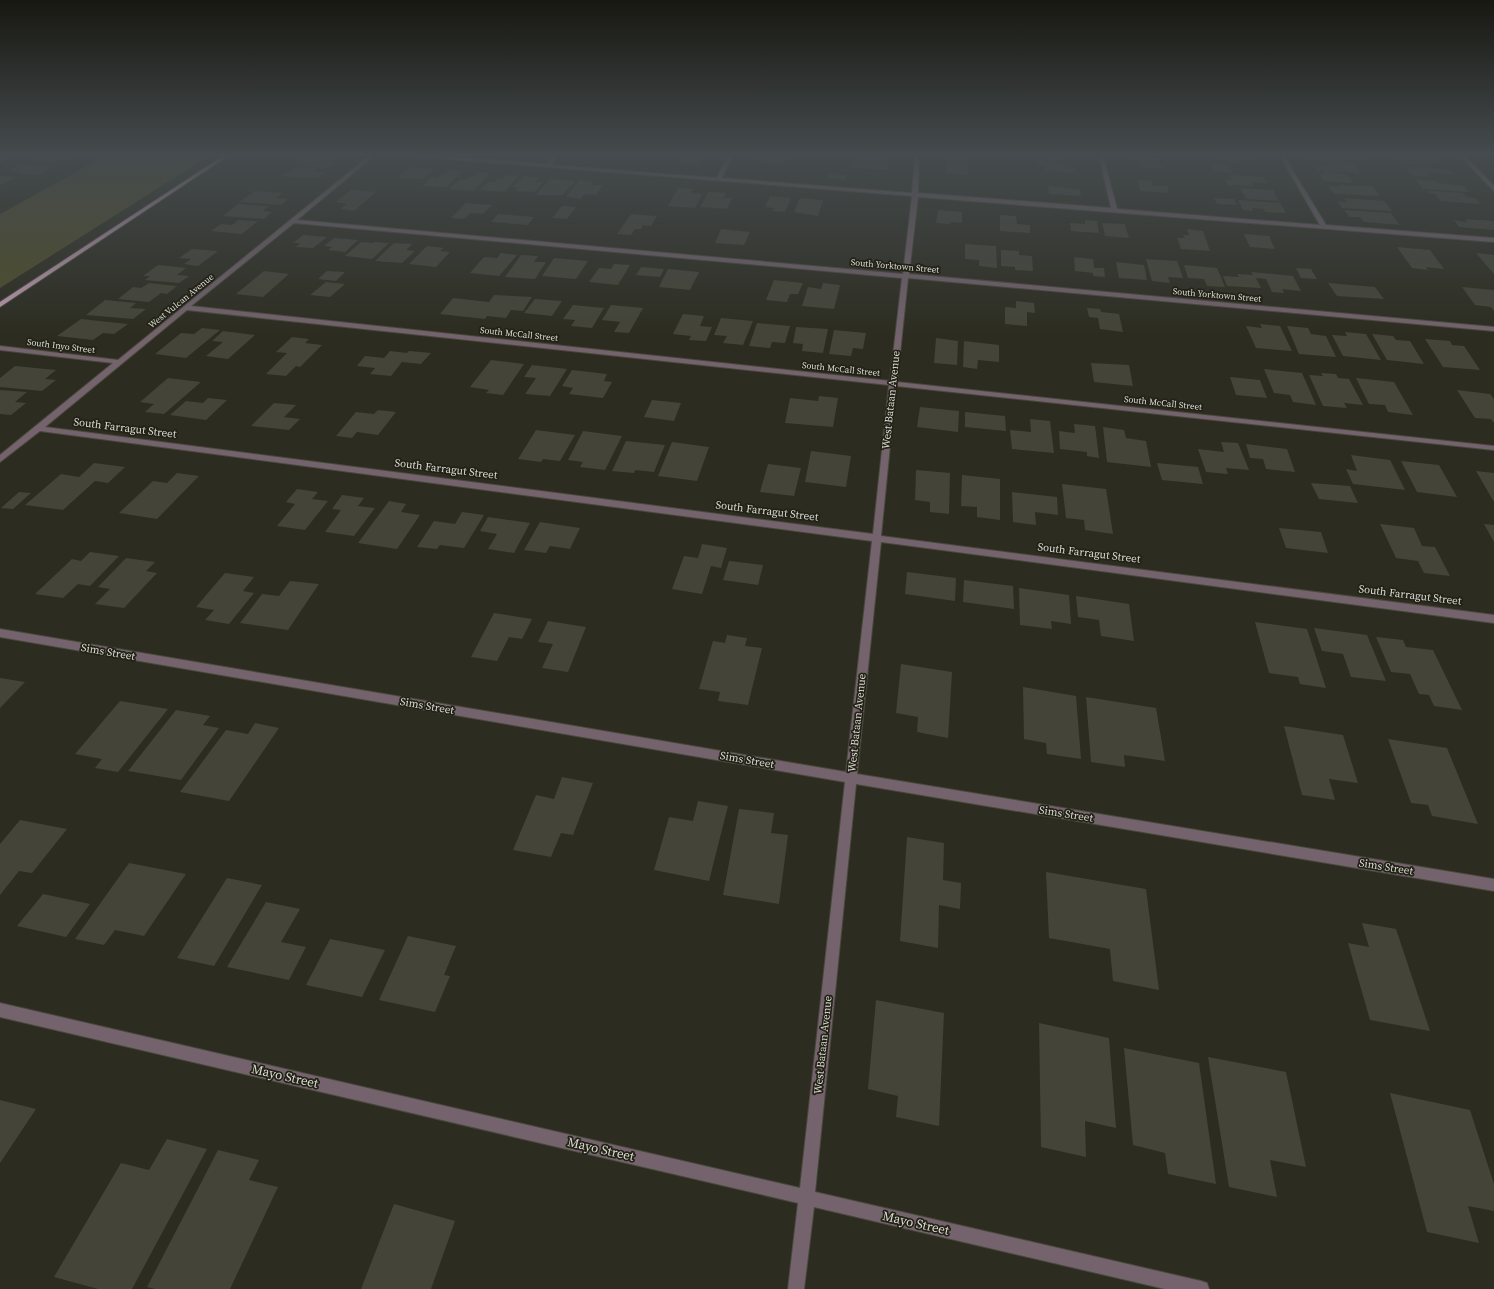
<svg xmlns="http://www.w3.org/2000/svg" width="1494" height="1289" viewBox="0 0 1494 1289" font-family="'Source Serif 4',serif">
<rect width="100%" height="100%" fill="#2c2c20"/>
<path fill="#4e4d28" d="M105 156H209L0 288V214Z"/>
<path fill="#444438" d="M35 156H74L62 162 28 159Z
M305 156 334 157 329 161 337 162 329 168 293 165Z
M683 156H704L700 166 679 164Z
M771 156H792L790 160 786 159 784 164 756 162 758 157 770 158Z
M853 156H890L889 160 853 158Z
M948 156 969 157 968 175 946 173Z
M1046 156H1066L1067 159 1046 158Z
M1220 156H1254L1257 161 1246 160 1248 163 1223 161Z
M1307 156H1363L1366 160 1344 159 1346 161 1309 159Z
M1395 156 1437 158 1441 163 1425 162 1428 166 1401 164Z
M1127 157 1159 159 1163 169 1141 167 1140 162H1128Z
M854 159 889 162 887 170 852 168Z
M1038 161 1063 163V167L1075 168 1076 173 1045 171V166H1038Z
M1324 161 1353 163 1361 173 1317 171 1313 165 1327 166Z
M20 164 54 167 39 175 16 173 19 171 8 170Z
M1210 164 1228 165 1233 173 1214 172Z
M1404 166 1448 169 1453 174 1428 173 1432 177 1412 175Z
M294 167 317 168 313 171 324 172 317 178 282 176Z
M410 167 434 169 423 179 398 178Z
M449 170 462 171 446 187 422 186 431 177 437 178 440 175H445Z
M478 172 490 173 474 191 450 189 459 180H465L468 177H474Z
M1323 172 1346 174 1353 183 1324 181 1319 174H1324Z
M828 173 847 175 845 180 827 178Z
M506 175 519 176 504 192 480 190 488 182H494L497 179H502Z
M1230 175 1263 177 1267 183 1252 182 1254 186 1228 185 1225 179 1232 180Z
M0 176 16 177 0 185Z
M523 176 539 177 536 182H543L535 192 516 191 518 188 513 187Z
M550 179 575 181 563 195H536Z
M579 180 593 182 591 185H603L596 195 584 194 581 199 566 197Z
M1138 180 1151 181 1152 185 1167 186 1169 193 1140 191Z
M1416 180 1437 181 1438 183 1464 186 1469 192 1423 189Z
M1338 185 1372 186 1380 196 1334 194 1328 186 1340 187Z
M1048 186 1080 190 1081 196 1049 194Z
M678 188 693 189 690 193 702 194 695 208 668 206Z
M1240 188 1273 190 1279 201 1246 199Z
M351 190 376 192 354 211 340 209 347 204 335 202Z
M255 191 283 193 276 198 288 199 281 205 239 202Z
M1427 191 1462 193 1467 197 1475 198 1481 204 1441 201 1435 194H1430Z
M708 192 726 193 724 198H732L727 209 700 207Z
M770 196 791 198 785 212 772 211 774 208 765 207Z
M800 198 823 200 818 216 794 212Z
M1214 198 1234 199 1237 205 1217 204Z
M1344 198 1384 201 1392 211 1342 208 1338 201 1347 202Z
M1238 200 1280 203 1286 213 1265 212 1264 209 1252 208 1253 211 1243 210Z
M466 203 492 205 483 214 470 213 464 219 451 218Z
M238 204 269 206 263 211 272 212 264 219 223 216Z
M562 206 576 207 567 219 552 218Z
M938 210 962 212V223L951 222 950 224 936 223Z
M1344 210 1391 213 1400 225 1364 222 1360 217H1349Z
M498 214 534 217 528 225 491 222Z
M631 214 657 216 651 226 643 225 641 229H635L631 235 617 234Z
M1000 215 1016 216 1017 224 1030 225V233L1000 231Z
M1465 219 1494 221V230L1459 227 1454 220 1467 222Z
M238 220 258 221 242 234 211 231 221 224 232 225Z
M1085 220 1097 221 1099 233 1071 231 1070 223 1085 224Z
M1102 223 1125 224 1129 238 1105 236Z
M721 229 750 232 744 245 715 243Z
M1187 229 1203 231 1210 251 1181 249 1177 238H1185L1183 235H1189Z
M1244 234 1269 236 1275 249 1250 247Z
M303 235 327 237 313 248 296 247 300 243H293Z
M334 238 358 240 345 252 328 250 332 247 324 246Z
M361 242 373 243 375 242 389 243 372 259 345 256Z
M394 243 412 244 406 250 415 251 402 263 375 261Z
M965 244 996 246 997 268 979 266V260L965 259Z
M427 246 444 248 440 251 450 252 436 267 409 264Z
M1397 247 1430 250 1444 269 1426 267 1428 270 1412 268Z
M192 249 218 251 198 266 184 264 191 259 179 258Z
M1001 250 1019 251V255L1032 256 1033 271 1015 270V267L1001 266Z
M501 253 517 255 499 276 470 273 484 257 497 258Z
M1476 253 1494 255V274Z
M521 255 538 256 534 262H546L535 279 505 277Z
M1074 257 1093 259 1094 268H1104L1105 277 1093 276V273L1075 271Z
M554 258 588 261 576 279 542 276Z
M1146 259 1177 261 1183 278 1168 277 1170 283 1152 281Z
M1116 262 1144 265 1147 280 1119 278Z
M614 264 630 265 618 285 589 282 599 268 611 269Z
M158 265 186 268 177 275 189 276 179 283 145 280 150 276H143Z
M1184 265 1217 268 1225 287 1207 286 1204 279 1188 278Z
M641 267 664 269 660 277 636 275Z
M1296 268 1311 269 1317 279 1301 278Z
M668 269 699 272 690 290 659 287Z
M264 271 289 274 263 297 236 294Z
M327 271 345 272 336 281 318 279Z
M1251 272 1293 276 1301 291 1282 289 1284 293 1272 292 1266 279 1256 278 1261 288 1227 286 1223 276 1239 277 1237 274 1253 275Z
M774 280 803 283 798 294H790L787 302 766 300Z
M326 282 345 284 330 297 310 295Z
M149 283 177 286 167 294 161 293 149 302 118 299 133 287 141 288Z
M823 283 840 285 834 309 802 306 808 287 821 289Z
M1328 283 1375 287 1384 299 1337 296Z
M1462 287 1494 290V311L1491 307 1475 305Z
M494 295 532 297 523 311 511 310 506 318 487 316 485 319 440 314 453 298 489 302Z
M535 299 562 301 552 316 524 313Z
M105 300 136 303 130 308 146 309 133 319 86 315Z
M1016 301 1034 303 1035 313 1027 312V326L1005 324V307L1016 308Z
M573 305 604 308 592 328 571 326 575 320 563 319Z
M611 305 643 308 629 333 614 332 620 322 602 320Z
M1087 308 1100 309 1101 312 1119 314 1123 332 1100 329 1098 318 1089 317Z
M683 314 704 316 700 326 712 327 706 341 689 340 691 336 673 334Z
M721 318 753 321 743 345 723 343 727 336 714 335Z
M81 319 128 324 114 334 103 333 93 340 57 336Z
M757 323 790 326 785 343 772 342 770 348 749 346Z
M1260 324 1280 326 1292 351 1256 348 1246 326 1262 328Z
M1287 326 1308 328 1311 334 1326 336 1336 357 1299 354Z
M796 327 828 329 823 353 802 351 803 344 793 343Z
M202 328 220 330 186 358 155 354 181 333 194 334Z
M834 330 866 333 863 349 853 348 851 356 829 354Z
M223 331 255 335 228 359 206 356 223 342 212 341Z
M1345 332 1366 334 1381 360 1343 356 1332 335 1347 336Z
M1372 334 1393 336 1396 340 1410 341 1424 364 1387 360Z
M292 337 309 339 305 343 322 345 300 367 296 366 286 376 266 374 287 353 276 352Z
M936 338 958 341 957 365 934 363Z
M1425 339 1450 341 1452 345 1464 346 1480 370 1443 367Z
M964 341 999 345V362L978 360 977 369 963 367Z
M390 351 407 353 409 351 431 353 421 364 402 362 391 376 370 374 375 368 357 366 365 356 384 358Z
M491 360 524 364 503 395 486 393 489 390 470 387Z
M1091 363 1129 365 1133 386 1094 382Z
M532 365 567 369 550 396 525 394 536 378 524 377Z
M15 366 56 370 45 379 56 380 42 391 0 387V378Z
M1264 369 1302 373 1316 405 1293 402 1290 395 1274 393Z
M572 370 607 374 604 381 612 382 603 398 569 394 573 388 562 386Z
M1321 373 1336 374 1338 378 1349 379 1363 405 1344 403 1347 408 1323 406 1309 375 1323 376Z
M1230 377 1260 380 1267 398 1236 395Z
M168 378 201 382 164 414 145 412 154 404 140 402Z
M1356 378 1394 382 1413 415 1388 412 1385 405 1369 404Z
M0 390 27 392 15 402 26 403 11 415 0 414Z
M1457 390 1490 394 1494 399V423L1491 419 1475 418Z
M819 396 838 398 833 427 785 423 790 398 818 401Z
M208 398 227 400 206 420 170 415 186 401 203 403Z
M652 400 681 403 674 421 644 417Z
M274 403 296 405 284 417 300 419 289 430 251 426Z
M920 407 959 411 958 432 917 427Z
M378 410 396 412 378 435 357 432 352 438 336 436 356 412 374 414Z
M965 412 1005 416 1006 431 965 427Z
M1030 419 1050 421 1054 453 1012 449 1010 430 1031 432Z
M1074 424 1095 426 1099 458 1087 456V452L1060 449 1059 431 1075 433Z
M1103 427 1124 430 1126 438 1146 441 1151 467 1107 462Z
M536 430 575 435 560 461 543 459 541 462 518 459Z
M583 431 622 436 605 470 580 467 583 462 568 460Z
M626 441 665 445 654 472 635 470 634 473 612 471Z
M672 442 709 447 697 481 658 476Z
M1221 442 1238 443 1249 470 1226 468 1228 474 1206 472 1198 449 1224 452Z
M1246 444 1287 449 1295 472 1266 469 1263 459 1250 458Z
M811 451 851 456 846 487 805 482Z
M1351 455 1390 460 1405 490 1353 484 1346 469 1357 471Z
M1401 461 1439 465 1457 497 1417 492Z
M94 463 125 467 108 483 95 481 63 510 25 505 61 474 79 477Z
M1157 463 1198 467 1203 484 1162 480Z
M768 464 801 468 794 496 760 492Z
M916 470 950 473 949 514 930 512V502L915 500Z
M1476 471 1494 473V502Z
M177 473 199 476 157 519 119 513 153 481 167 483Z
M962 475 1000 479V520L977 517V507L961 506Z
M1311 483 1350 486 1358 503 1319 499Z
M1062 484 1106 489 1113 534 1085 530 1084 520 1066 518Z
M297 489 318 492 312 499 328 501 305 530 277 526 295 504 286 502Z
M19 492 31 493 13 509 1 508Z
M1012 492 1057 497 1058 515 1035 512 1036 525 1013 522Z
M342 495 364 498 358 506 375 508 354 536 325 532 341 510 332 509Z
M389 501 406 504 401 512 420 515 397 549 358 543Z
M462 512 484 515 464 548 440 545 437 549 417 547 434 521 455 524Z
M488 517 530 523 514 553 488 549 497 534 480 531Z
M540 522 580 528 570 549 550 546 546 553 524 550Z
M1380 524 1414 528 1422 546 1435 547 1450 576 1424 573 1418 561 1396 558Z
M1484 524 1494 525V542Z
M1279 528 1321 532 1328 553 1286 548Z
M702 544 727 548 721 568 711 566 702 594 672 589 684 556 698 558Z
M90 552 119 556 90 586 78 584 63 598 35 594 72 559 81 561Z
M126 558 155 562 146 571 157 573 124 608 95 604 110 589 98 587Z
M729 561 763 565 758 585 723 580Z
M907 572 956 578 955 601 905 594Z
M225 573 254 577 243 591 254 593 229 624 205 620 214 610 196 607Z
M964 580 1013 586 1014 609 963 602Z
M290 581 319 584 288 630 240 623 262 594 279 596Z
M1019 588 1069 595 1071 624 1051 621 1052 629 1020 625Z
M1076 596 1129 604 1134 641 1101 636 1099 620 1078 617Z
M494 613 532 619 522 639 509 637 497 661 471 657Z
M548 621 586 627 568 672 542 668 553 644 538 642Z
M1255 622 1307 629 1326 688 1300 684 1298 677 1269 673Z
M1314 628 1367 635 1386 681 1351 677 1343 654 1322 651Z
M727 635 747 638 745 646 762 648 748 705 718 701 720 692 699 689 713 641 725 643Z
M1376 637 1403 640 1406 647 1433 650 1462 710 1434 706 1429 695 1419 694 1410 674 1391 672Z
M901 664 952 672 948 738 917 732 918 717 896 713Z
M0 678 25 682 0 708Z
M1023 687 1076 696 1081 759 1047 754 1046 743 1024 739Z
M1086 697 1156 708 1165 761 1124 755 1125 767 1091 762Z
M120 701 168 709 118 772 95 768 102 759 75 754Z
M176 710 210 716 203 725 219 728 181 780 128 771Z
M255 723 279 728 229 801 180 792 226 730 248 734Z
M1284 726 1343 735 1358 783 1329 779 1335 800 1302 795Z
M1388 739 1447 748 1478 824 1432 816 1428 805 1411 803Z
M562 777 593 783 573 835 561 833 551 857 513 850 536 795 554 799Z
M698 801 728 806 709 881 654 870 669 817 693 821Z
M739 809 774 813 771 833 788 835 779 904 723 895Z
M20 820 67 829 32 873 19 871 0 895V844Z
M907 837 944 843 943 880 961 883 960 909 939 905 938 948 900 941Z
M129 863 186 874 144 936 115 930 104 945 75 939Z
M1046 872 1146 889 1159 990 1113 981 1110 949 1049 938Z
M227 878 262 885 214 966 177 958Z
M43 894 90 904 66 937 17 926Z
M266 902 300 909 281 942 306 947 289 980 227 967Z
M1362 923 1396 929 1430 1031 1370 1020 1348 943 1369 947Z
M408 936 456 946 444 975 450 976 435 1012 379 1000Z
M330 939 385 950 362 997 306 985Z
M876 1000 944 1013 939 1126 896 1117 898 1096 868 1089Z
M1039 1023 1109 1038 1116 1128 1085 1121 1086 1157 1041 1147Z
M1124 1048 1199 1063 1216 1184 1168 1174 1165 1153 1133 1145Z
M1208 1057 1286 1072 1306 1167 1270 1160 1277 1197 1229 1187Z
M1390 1093 1470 1110 1494 1184V1211L1468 1206 1479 1243 1427 1232Z
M0 1100 36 1109 0 1163Z
M167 1139 207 1149 132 1289H98L54 1277 121 1163 149 1170Z
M218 1150 259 1160 249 1180 278 1187 230 1289H155L147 1287Z
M394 1204 455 1221 431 1289H361Z"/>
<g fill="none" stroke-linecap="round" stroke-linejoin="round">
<g stroke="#48483d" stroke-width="2">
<path id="minor" d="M4 156H10L0 162V158Z
M369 156H374L297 220 903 274 912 196 419 157 417 156H438L546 164 553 156H558L551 165 717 178 728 156H732L722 178 912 193 915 156H919L918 193 1111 208 1099 156H1103L1117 209 1320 225 1280 156H1284L1326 225 1494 238V242L918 197 909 274 1494 327V331L908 278 897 382 1494 446V450L896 386 881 536 1494 615V623L881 542 857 774 1494 879V891L856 784 815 1192 1201 1281 1207 1283 1209 1289H1165L814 1207 804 1289H788L798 1203 0 1017V1003L800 1188 845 782 0 637V629L846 772 872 541 40 431 0 462V455L113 363 0 350V346L118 360ZM294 223 902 278 890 381 191 306ZM187 310 889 385 873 534 45 427Z
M1460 156H1465L1494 186V191Z"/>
</g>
<g stroke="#48483d" stroke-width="2">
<path id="major" d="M223 156H228L0 307V302Z"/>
</g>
<use href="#minor" fill="#74636c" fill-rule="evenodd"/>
<use href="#major" fill="#bd9aad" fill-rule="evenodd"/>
</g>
<linearGradient id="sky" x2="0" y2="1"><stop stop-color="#181812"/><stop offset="0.46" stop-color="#454b4e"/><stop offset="1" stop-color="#454b4e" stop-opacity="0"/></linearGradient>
<rect width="1494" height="336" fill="url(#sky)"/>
<g text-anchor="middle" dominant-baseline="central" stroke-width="3.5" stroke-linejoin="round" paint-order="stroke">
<g font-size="9" fill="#ddddd6" stroke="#222217">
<text transform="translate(895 266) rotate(5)">South Yorktown Street</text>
<text transform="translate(1217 295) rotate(5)">South Yorktown Street</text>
<text transform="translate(181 301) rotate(-39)">West Vulcan Avenue</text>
<text transform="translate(519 334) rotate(6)">South McCall Street</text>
<text transform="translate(61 346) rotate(7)">South Inyo Street</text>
<text transform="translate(841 369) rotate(6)">South McCall Street</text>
<text transform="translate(1163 403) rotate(6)">South McCall Street</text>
</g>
<g font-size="11" fill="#ddddd6" stroke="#222217">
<text transform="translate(891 400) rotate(-84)">West Bataan Avenue</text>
<text transform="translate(125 428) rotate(7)">South Farragut Street</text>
<text transform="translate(446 469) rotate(7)">South Farragut Street</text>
<text transform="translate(767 511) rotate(7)">South Farragut Street</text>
<text transform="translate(1089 553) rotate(7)">South Farragut Street</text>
<text transform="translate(1410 595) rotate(7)">South Farragut Street</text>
<text transform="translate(108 652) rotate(10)">Sims Street</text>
<text transform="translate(427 706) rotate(10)">Sims Street</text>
<text transform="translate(857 723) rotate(-84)">West Bataan Avenue</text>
<text transform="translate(747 760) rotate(10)">Sims Street</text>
<text transform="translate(1066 814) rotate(9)">Sims Street</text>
<text transform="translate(1386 867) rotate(9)">Sims Street</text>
<text transform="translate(823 1045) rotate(-84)">West Bataan Avenue</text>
</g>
<g font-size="13" fill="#ddddd6" stroke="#222217">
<text transform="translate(285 1076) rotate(13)">Mayo Street</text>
<text transform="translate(601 1149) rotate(13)">Mayo Street</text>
<text transform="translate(916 1223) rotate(13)">Mayo Street</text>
</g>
</g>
</svg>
